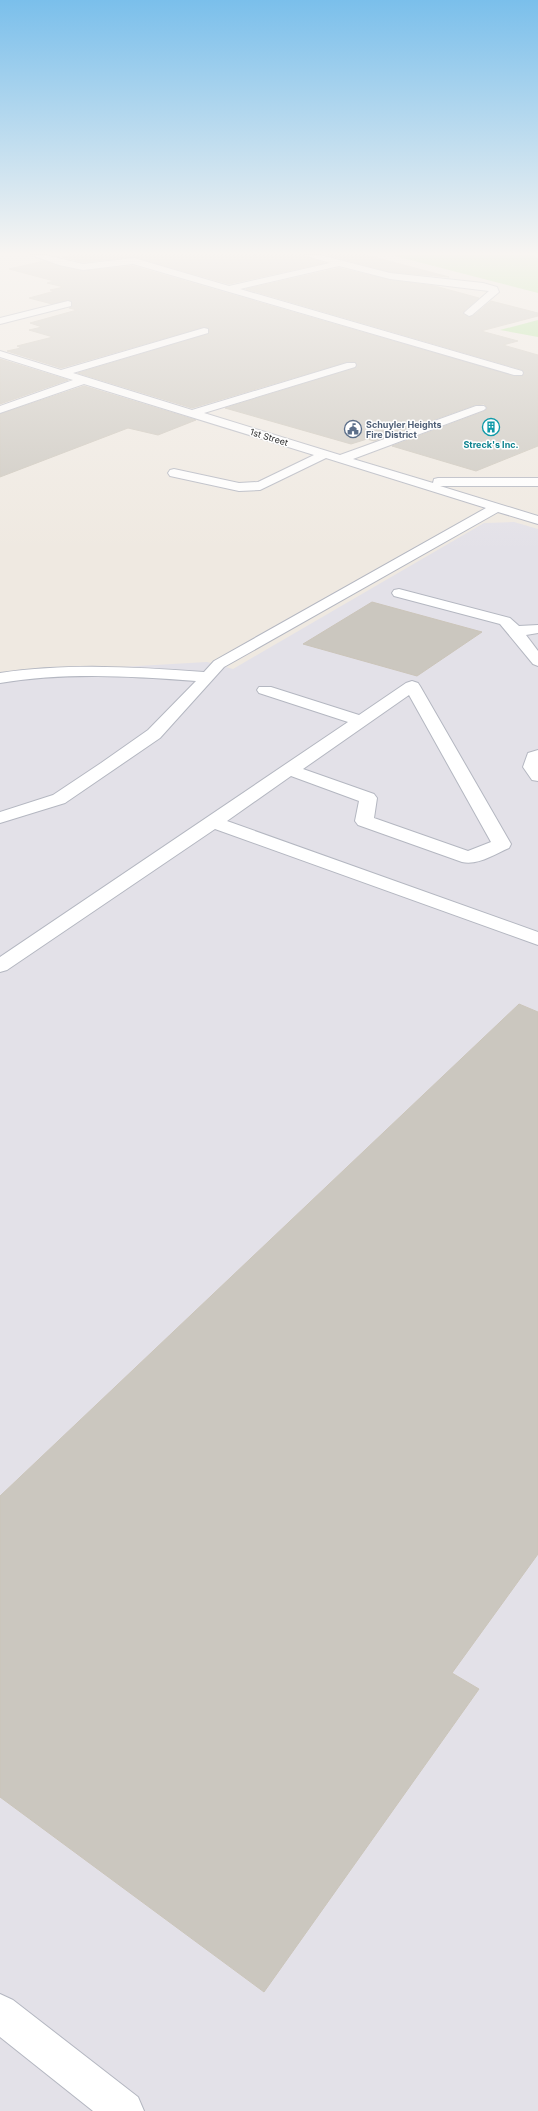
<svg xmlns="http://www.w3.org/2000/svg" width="538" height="2111" viewBox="0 0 538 2111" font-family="Inter,sans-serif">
<rect width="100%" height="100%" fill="#efe9e1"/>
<path fill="#e3e1e8" d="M514 522 538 529V2111H0V674L207 662 233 669 484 523Z"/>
<path fill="#b6e59e" d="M391 255H533L538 258V293Z
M538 320V337L500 330Z"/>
<path fill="#cbc7bf" stroke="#cbc5ba" d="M70 255H303L324 263 229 284 134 257 83 262 62 257Z
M328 255H366L449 277 390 272Z
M44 261 83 271 133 266 514 376H523V370L246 289 339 268 390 280 435 286 479 298 463 312 468 317 473 316 491 301 538 313V316L481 331 518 341 503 345 538 355V446L476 471 392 446 485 411 488 408 484 404 475 405 374 441 367 439 351 444 225 408 355 368 357 364 355 362H347L192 408 78 373 208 334 209 328 204 327 61 368 7 351 21 348 17 346 53 337 29 330 42 327 30 323 77 310 69 308 72 307V302L68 300 52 304 29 298 55 291 50 290 64 287 47 283 54 281 9 269Z
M0 359 68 380 0 404Z
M84 386 196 420 158 435 128 428 0 477V414Z
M372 602 482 632 417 676 303 644Z
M519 1004 538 1012V1554L452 1673 479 1689 264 1992 0 1797V1496Z"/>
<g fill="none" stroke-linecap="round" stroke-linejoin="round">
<g stroke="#b4b7c1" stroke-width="2">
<path id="minor" d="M31 255H46L83 264 134 258 229 286 330 263 304 255H320L390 273 483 283 497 287 499 292 472 315 469 316 464 313 466 311 489 291 390 279 339 266 240 289 522 371 523 373 522 375H514L133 264 83 270 59 265Z
M68 301 71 302V306L0 324V318Z
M204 328 208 329V333L73 373 192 410 347 363H355L356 365 355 367 204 413 340 455 476 406H484L486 408 484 410 353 459 433 483 434 479 438 478H538V486H440L538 516V524L498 512 224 667 160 738 65 803 0 823V812L53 795 101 763 148 730 196 681C130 676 65 672 0 683V673C68 663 135 667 204 672L214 661 486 508 326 458 260 490 239 491 170 476 168 473 170 470 174 469 239 483 258 482 314 455 84 384 0 413V406L73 380 0 357V351L61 370Z
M399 589 510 618 519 626 538 625V633L526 635 538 651V666L533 664 500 624 394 596 392 593 394 590Z
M412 681 418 683 420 686 511 844 509 848C495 854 477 866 462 862L358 825 355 821 359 801 291 776 227 821 538 932V945L215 829 7 970 0 972V957L348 722 259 693 257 690 259 687H271L359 715 406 683ZM409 695 491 842 468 851 374 818 377 798 374 794 303 769Z
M538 750V781L532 780 523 767 528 753Z
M0 1994 13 2000 138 2097 144 2111H93L0 2037Z"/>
</g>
<use href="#minor" fill="#fff" fill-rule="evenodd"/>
</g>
<linearGradient id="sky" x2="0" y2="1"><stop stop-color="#7abfeb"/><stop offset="0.46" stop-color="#f8f5f2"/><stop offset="1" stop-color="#f8f5f2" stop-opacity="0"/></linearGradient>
<rect width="538" height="551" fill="url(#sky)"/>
<defs>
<g id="building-ring" transform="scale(0.9)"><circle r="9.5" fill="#fff" stroke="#0f9aa8" stroke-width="1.5"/><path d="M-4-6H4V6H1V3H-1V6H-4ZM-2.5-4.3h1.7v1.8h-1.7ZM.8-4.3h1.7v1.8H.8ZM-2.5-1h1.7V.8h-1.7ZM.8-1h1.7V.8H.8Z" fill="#0f9aa8"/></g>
<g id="civic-ring" transform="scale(0.9)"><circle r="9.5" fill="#fff" stroke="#5c6f8a" stroke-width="1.5"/><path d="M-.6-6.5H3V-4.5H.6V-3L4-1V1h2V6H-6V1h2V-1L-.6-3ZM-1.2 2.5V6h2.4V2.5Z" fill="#5c6f8a"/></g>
</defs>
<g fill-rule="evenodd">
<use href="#building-ring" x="491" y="427"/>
<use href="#civic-ring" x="353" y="429"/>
</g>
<g text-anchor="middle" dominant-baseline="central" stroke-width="3" stroke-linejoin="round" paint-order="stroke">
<g font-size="9" font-weight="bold" fill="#4e5e75" stroke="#fff" text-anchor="start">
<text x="366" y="424">Schuyler Heights<tspan x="366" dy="10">Fire District</tspan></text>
</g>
<g font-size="9" fill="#2e2e2e" stroke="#fff">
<text transform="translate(269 437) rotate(17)">1st Street</text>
</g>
<g font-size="9" font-weight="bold" fill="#0d838f" stroke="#fff">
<text x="491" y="444">Streck's Inc.</text>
</g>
</g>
</svg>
